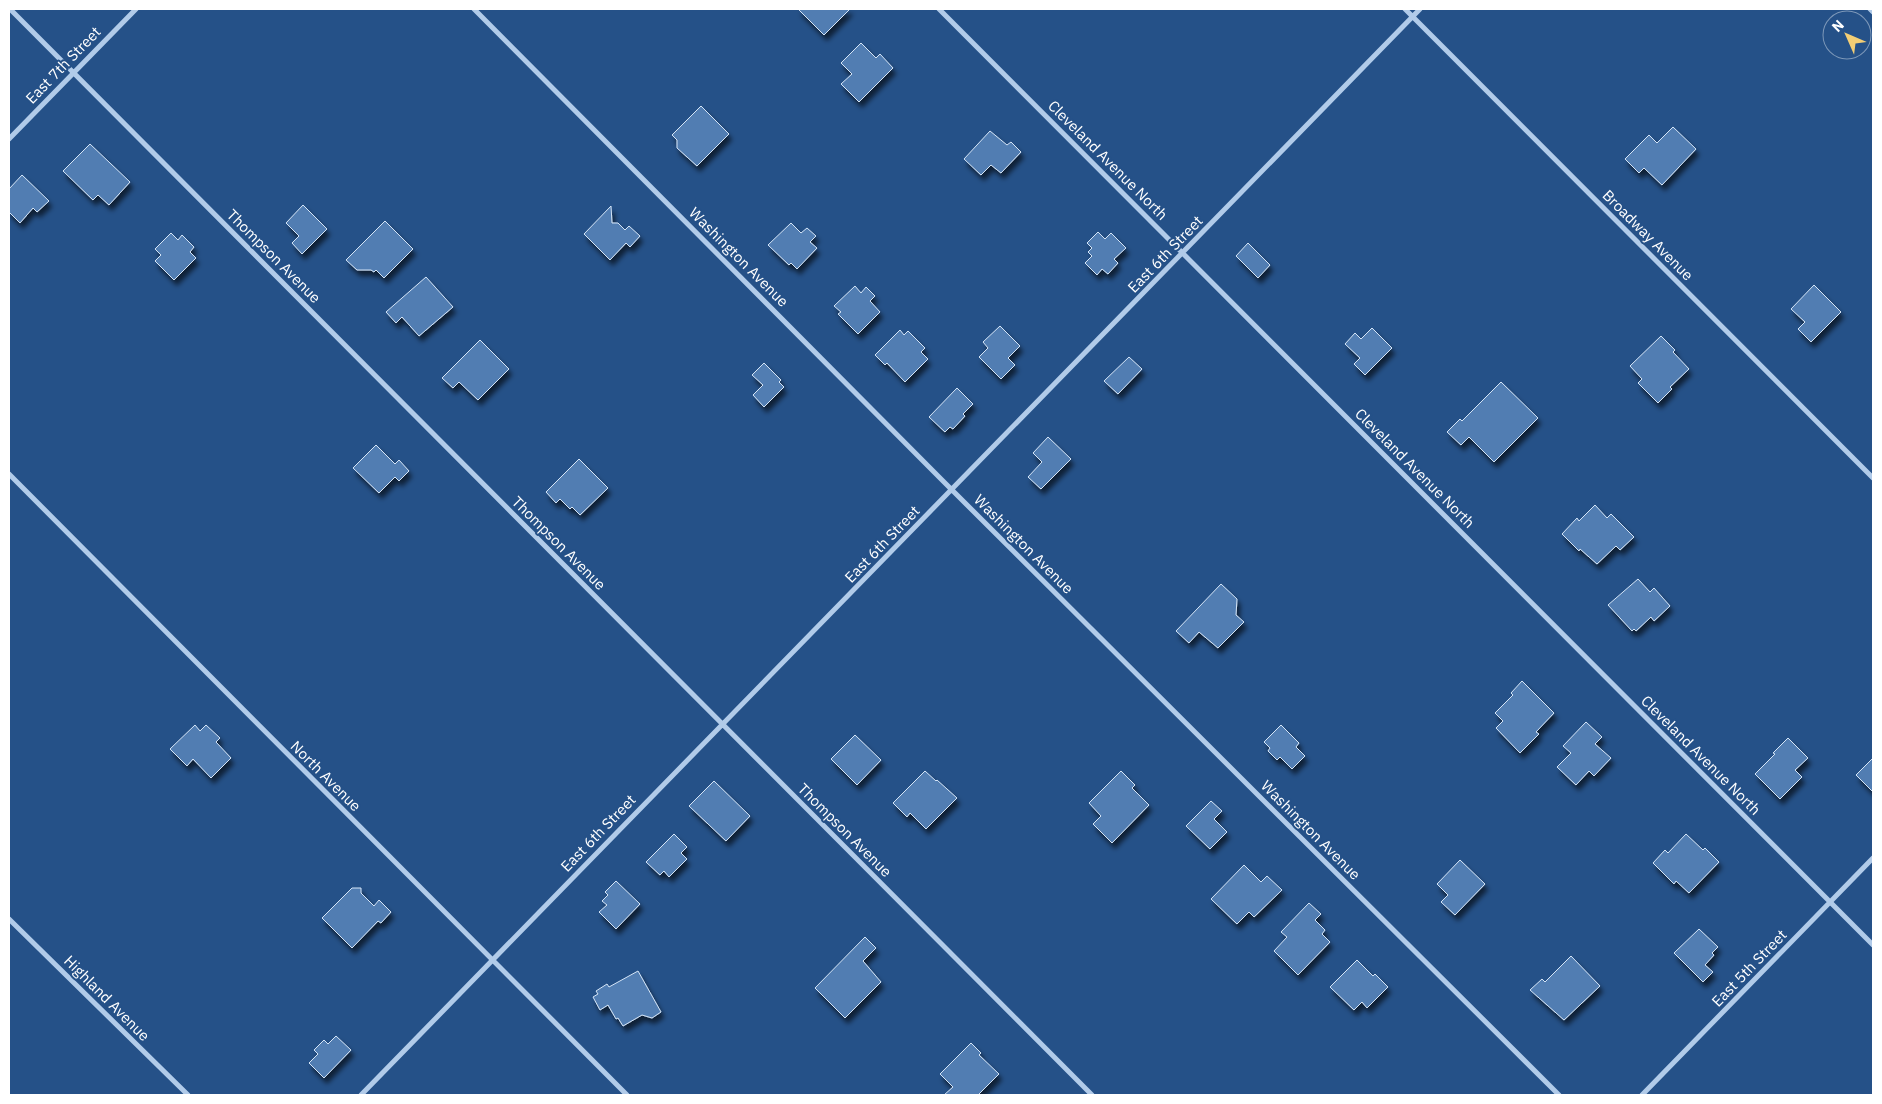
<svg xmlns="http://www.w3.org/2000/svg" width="1882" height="1104" viewBox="0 0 1882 1104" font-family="'IBM Plex Sans',sans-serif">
<defs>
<filter id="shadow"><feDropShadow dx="3" dy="5.5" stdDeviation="2.5" flood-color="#0009"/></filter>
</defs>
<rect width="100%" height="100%" fill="#255188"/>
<path fill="#517db2" stroke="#d5e5f7" filter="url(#shadow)" d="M798 9H850L824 35Z
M861 43 876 58 880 54 893 68 859 102 841 84 852 74 841 63Z
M701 106 729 134 697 166 677 148V140L672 135Z
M1673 127 1696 149 1662 185 1644 168 1639 173 1625 159 1649 135 1657 143Z
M990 131 1007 145 1011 142 1021 152 1001 173 991 165 981 175 964 159Z
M90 144 130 182 109 205 98 195 93 200 63 171Z
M22 175 49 201 37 212 33 208 20 223 9 212V189Z
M303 205 327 229 302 254 292 243 299 236 286 223Z
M611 206 612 223H618L625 230 629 226 640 236 630 247 626 243 610 260 584 234Z
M385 221 413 249 384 278 376 270 374 272 371 270H357L346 260Z
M791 223 801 233 807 228 816 236 810 242 817 248 797 269 791 263 789 265 768 245Z
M1098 232 1105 239 1111 233 1126 248 1114 259 1118 263 1108 274 1102 269 1097 275 1085 263 1092 256 1088 252 1092 248 1087 243Z
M171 233 178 240 182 235 194 247 190 252 196 258 174 280 155 261 161 255 155 249Z
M1248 243 1270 265 1258 278 1236 256Z
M426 277 453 307 419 336 402 317 396 323 386 312Z
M1814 285 1841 312 1811 342 1798 329 1805 322 1791 309Z
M855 286 861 293 866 287 875 296 870 301 880 312 858 334 838 314 841 312 834 306Z
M1000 326 1020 346 1008 358 1015 365 1001 379 979 357 988 348 983 342Z
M1372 328 1392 348 1365 375 1354 364 1360 358 1345 344 1355 333 1361 339Z
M900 330 904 335 908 331 925 348 921 352 928 359 905 382 887 363 885 365 875 355Z
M1661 336 1675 350 1673 352 1689 369 1670 387 1672 389 1658 403 1638 383 1642 379 1630 366Z
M480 340 509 369 478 400 459 382 453 388 442 378Z
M1129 357 1142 369 1118 394 1104 381Z
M764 363 781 380 779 382 784 387 764 407 753 395 763 385 752 375Z
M1501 382 1538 418 1494 462 1469 437 1461 445 1447 432 1460 419 1462 421Z
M957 388 973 404 963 414 965 416 953 429 950 427 945 432 929 417Z
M1048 437 1071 459 1041 489 1028 477 1042 462 1033 453Z
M376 445 395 464 399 460 409 471 399 481 395 477 379 493 353 468Z
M579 459 608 488 580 515 572 507 570 509 560 499 556 503 546 492Z
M1595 505 1607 518 1611 514 1634 537 1620 550 1616 546 1597 564 1580 549 1579 551 1562 534 1577 518 1579 521Z
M1638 579 1650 592 1654 588 1670 606 1654 621 1651 617 1636 631 1634 629 1632 631 1608 605Z
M1221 584 1237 599 1236 615 1244 622 1218 648 1199 632 1189 643 1176 631Z
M1522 681 1554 713 1536 732 1539 734 1520 753 1496 728 1503 721 1495 713 1513 695 1511 693Z
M1586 722 1602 737 1595 744 1611 758 1594 776 1589 771 1576 785 1557 767 1571 753 1563 746Z
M195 725 200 731 206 725 220 738 216 742 231 758 211 778 193 759 187 766 170 749Z
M1281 725 1299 743 1296 747 1305 756 1292 769 1280 757 1277 760 1268 751 1270 748 1264 742Z
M855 735 881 760 857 785 831 759Z
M1788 738 1808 758 1795 770 1802 777 1780 799 1755 774 1775 754 1773 753Z
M1873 758V792L1856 775Z
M925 771 936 781 937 780 957 798 926 829 910 813 907 817 893 803Z
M1121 771 1135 785 1132 788 1149 805 1112 843 1093 824 1101 816 1089 803Z
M714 781 750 816 726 841 689 806Z
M1211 801 1222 811 1214 819 1227 832 1210 849 1186 826Z
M674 834 687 847 681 853 687 859 669 877 664 871 660 875 646 862Z
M1686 834 1703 850 1705 848 1719 862 1689 893 1676 881 1674 884 1653 863 1665 850 1668 853Z
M1460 860 1485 884 1455 915 1441 902 1448 895 1437 884Z
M1244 865 1261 882 1267 876 1282 890 1254 917 1249 912 1237 924 1211 899Z
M616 881 640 904 616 929 599 912 607 905 602 901 608 895 605 892Z
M352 888H361V893L374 906 379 900 391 912 381 923 378 921 352 948 322 918Z
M1309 903 1321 914 1315 920 1325 930 1322 934 1330 942 1298 975 1274 951 1287 937 1281 932Z
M1699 929 1718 947 1712 953 1714 955 1705 965 1713 972 1703 982 1674 953Z
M865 937 876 948 863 961 881 982 845 1018 815 988Z
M1571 956 1600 986 1564 1020 1530 990 1542 979 1545 982Z
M1357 960 1373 976 1375 974 1388 987 1367 1008 1362 1002 1354 1010 1330 987Z
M638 971 661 1012 652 1018 642 1015 623 1026 618 1018 616 1019 608 1005 600 1010 593 997 598 994 596 991 607 984 609 987Z
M336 1036 351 1050 324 1078 309 1063 318 1054 314 1050 324 1040 328 1044Z
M971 1043 981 1053 979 1055 999 1074 978 1095H944L953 1087 940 1074Z"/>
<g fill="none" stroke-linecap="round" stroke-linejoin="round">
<path stroke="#b1cbe9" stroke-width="5" d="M10 9 1092 1095
M474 9 943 481 1559 1095
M939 9 1873 945
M1405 9 1873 478
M1870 9 1873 12
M9 139 136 9
M9 474 627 1095
M9 919 188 1095
M361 1095 1420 9
M1642 1095 1873 858"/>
</g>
<g text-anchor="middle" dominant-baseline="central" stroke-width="4" stroke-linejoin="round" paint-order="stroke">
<g font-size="15" fill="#fff" stroke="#255188">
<text transform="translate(63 65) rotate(-46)">East 7th Street</text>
<text transform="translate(1108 160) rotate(45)">Cleveland Avenue North</text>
<text transform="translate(1648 235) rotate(45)">Broadway Avenue</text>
<text transform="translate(1165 254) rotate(-46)">East 6th Street</text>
<text transform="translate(274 256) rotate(45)">Thompson Avenue</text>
<text transform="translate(739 257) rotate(45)">Washington Avenue</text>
<text transform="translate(1415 468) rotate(45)">Cleveland Avenue North</text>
<text transform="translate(559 543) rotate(45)">Thompson Avenue</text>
<text transform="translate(882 544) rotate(-46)">East 6th Street</text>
<text transform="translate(1024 544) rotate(45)">Washington Avenue</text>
<text transform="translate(1701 755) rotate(45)">Cleveland Avenue North</text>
<text transform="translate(326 776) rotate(45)">North Avenue</text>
<text transform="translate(845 830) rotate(45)">Thompson Avenue</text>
<text transform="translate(1311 830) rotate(45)">Washington Avenue</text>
<text transform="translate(598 833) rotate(-46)">East 6th Street</text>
<text transform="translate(1749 968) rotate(-46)">East 5th Street</text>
<text transform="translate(107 998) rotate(45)">Highland Avenue</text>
</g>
</g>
<rect width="1882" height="1104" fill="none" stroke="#ffffff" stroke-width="20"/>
<g transform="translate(1847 35) rotate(315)"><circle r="24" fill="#255188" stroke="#7c97b8"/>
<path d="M0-4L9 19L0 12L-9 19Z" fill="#f3ce75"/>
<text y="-8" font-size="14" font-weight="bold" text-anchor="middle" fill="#ffffff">N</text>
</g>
</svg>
